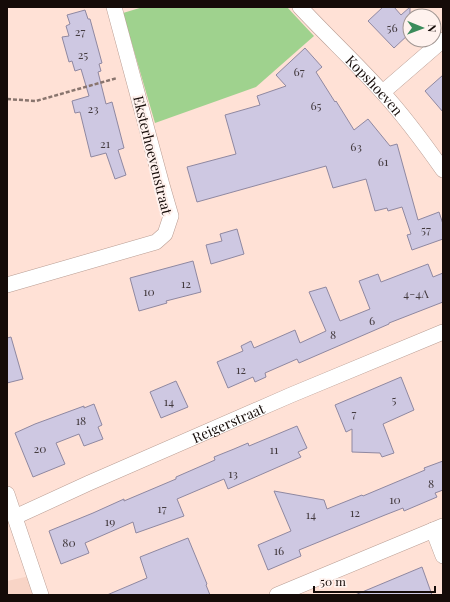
<svg xmlns="http://www.w3.org/2000/svg" width="450" height="602" viewBox="0 0 450 602" font-family="'Playfair Display',serif">
<rect width="100%" height="100%" fill="#ffe1d6"/>
<path fill="#f8d4c6" d="M30 576 36 595H7V581Z"/>
<path fill="#9fd28e" d="M143 7H287L314 36 256 87 155 123 123 13Z"/>
<path fill="#cec8e2" stroke="#8f88a1" d="M383 7H394L401 15 410 7V33L394 48 368 21Z
M85 10 88 19H90L102 63 99 64 101 71 98 72 106 104 112 102 124 148 118 150 126 175 115 179 106 153 91 157 80 112 75 113 72 101 89 96 81 69 75 71 72 61 69 62 62 37 69 36 66 26 70 24 67 15Z
M305 48 322 67 316 72 335 102 336 101 354 130 368 119 390 146 397 144 418 220 439 212 443 224V239L412 250 407 235 411 234 402 207 388 211 387 208 375 211 366 179 333 188 326 166 197 202 187 167 236 154 225 115 260 105 257 96 286 86 276 75Z
M443 75V112L425 91Z
M237 229 244 254 211 264 206 245 222 241 220 234Z
M193 261 201 292 166 301 167 303 139 311 130 278Z
M428 264 433 277 443 273V302L389 323V324L299 363 297 359 265 373 266 377 255 382 253 377 228 388 217 362 243 351 241 346 251 341 254 348 295 330 300 343 326 331 309 292 326 287 340 321 370 309 359 281 378 274 381 282Z
M11 337 23 379 7 383V338Z
M401 377 414 410 383 424 394 453 382 457 380 453 352 452V429L346 432 335 405Z
M176 381 188 407 161 418 150 392Z
M94 404 102 425 98 427 103 439 84 446 79 434 56 443 65 464 33 477 15 433 35 424 84 406V408Z
M297 426 307 448 298 452 301 457 228 489 224 479 177 499 184 516 136 533 133 522 85 543 89 553 61 564 49 531 93 513 124 499V501L176 479V477L215 460 214 457 234 449 248 443 249 446Z
M443 461V490L435 493 437 497 404 511 403 508 385 515 299 550 301 556 268 570 258 545 291 531 274 491 324 500 327 509 362 495 363 496 425 470 424 468Z
M188 538 207 584 206 585 210 595H107L147 578 140 557Z
M422 567 432 595H355Z"/>
<g fill="none" stroke-linecap="round" stroke-linejoin="round">
<g stroke="#b99d93" stroke-width="16">
<g id="minor">
<path id="s1" d="M300 7C327 36 356 63 383 93 405 117 424 143 443 170"/>
<path d="M383 92 443 40"/>
<path d="M7 285 156 242 165 234 171 216 162 185 114 7"/>
<path d="M7 494 41 595"/>
<path id="s2" d="M15 517 89 483 291 395 443 332"/>
<path d="M433 530 443 556"/>
<path d="M277 595 443 526"/>
</g>
</g>
<path stroke="#89756e" stroke-width="2.5" stroke-dasharray="4 2" stroke-linecap="butt" d="M7 99 36 101 117 78"/>
<use href="#minor" stroke="#fff" stroke-width="15"/>
</g>
<g text-anchor="middle" dominant-baseline="central" stroke-width="4" stroke-linejoin="round" paint-order="stroke">
<g font-size="12" fill="#433a3e">
<text x="392" y="27">56</text>
<text x="80" y="31">27</text>
<text x="83" y="54">25</text>
<text x="299" y="71">67</text>
<text x="316" y="105">65</text>
<text x="93" y="108">23</text>
<text x="105" y="143">21</text>
<text x="356" y="146">63</text>
<text x="383" y="161">61</text>
<text x="426" y="229">57</text>
<text x="186" y="283">12</text>
<text x="149" y="291">10</text>
<text x="416" y="293">4-4A</text>
<text x="372" y="320">6</text>
<text x="333" y="334">8</text>
<text x="241" y="369">12</text>
<text x="394" y="399">5</text>
<text x="169" y="401">14</text>
<text x="354" y="413">7</text>
<text x="81" y="420">18</text>
<text x="40" y="448">20</text>
<text x="274" y="449">11</text>
<text x="233" y="473">13</text>
<text x="431" y="483">8</text>
<text x="395" y="499">10</text>
<text x="162" y="508">17</text>
<text x="355" y="512">12</text>
<text x="311" y="514">14</text>
<text x="110" y="521">19</text>
<text x="69" y="542">80</text>
<text x="279" y="550">16</text>
</g>
<g font-size="14" fill="#150b08" stroke="#fff2ee">
<text stroke="none"><textPath href="#s1" startOffset="108">Kopshoeven</textPath></text>
<text transform="translate(153 155) rotate(76)">Eksterhoevenstraat</text>
<text stroke="none"><textPath href="#s2" startOffset="233">Reigerstraat</textPath></text>
</g>
</g>
<rect width="450" height="602" fill="none" stroke="#150b08" stroke-width="16"/>
<g transform="translate(422 28) rotate(91)"><circle r="19" fill="#fff2ee" stroke="#a19692"/>
<path d="M0-3L7 15L0 10L-7 15Z" fill="#3b8b5b"/>
<text y="-6" font-size="11" font-weight="bold" text-anchor="middle" fill="#150b08">N</text>
</g>
<path d="M314 586v6h121v-6" fill="none" stroke="#150b08" stroke-width="2"/>
<text x="320" y="586" font-size="12" fill="#150b08" stroke="#fff2ee" stroke-width="3" paint-order="stroke">50 m</text>
</svg>
